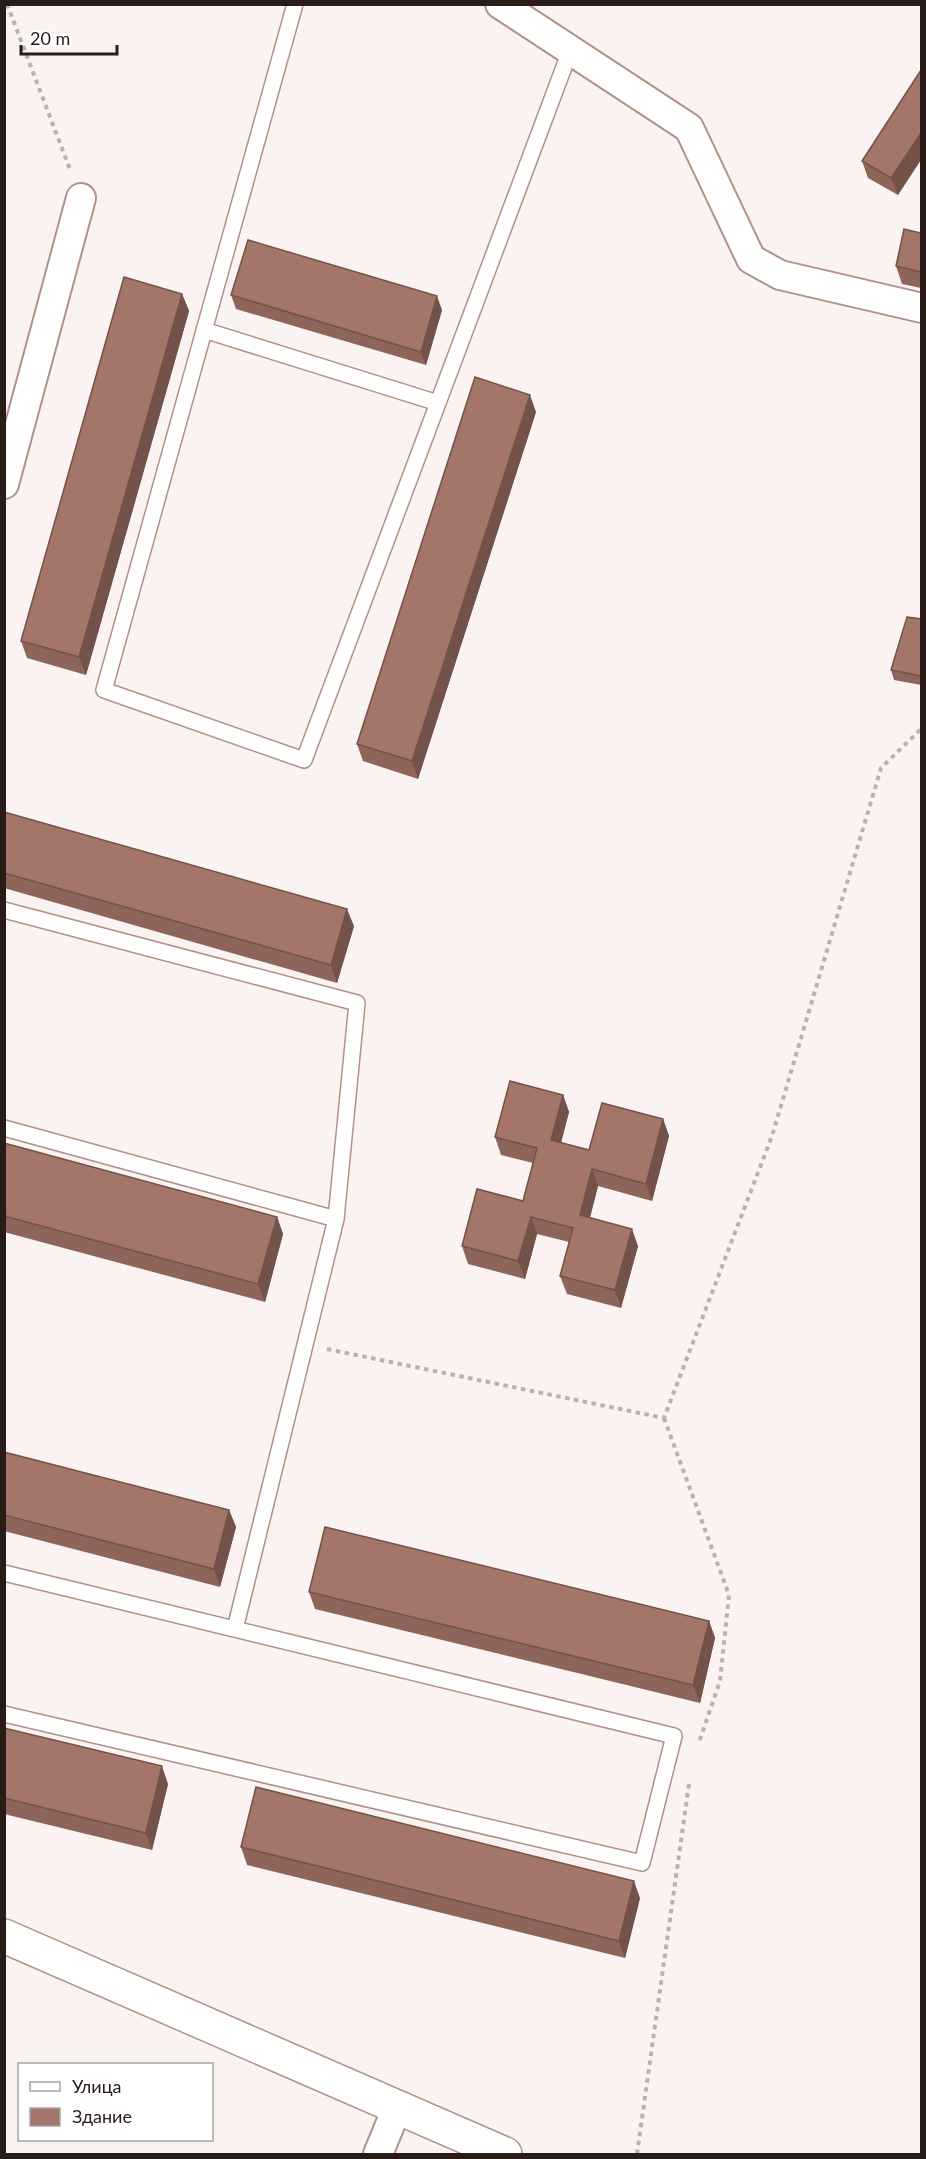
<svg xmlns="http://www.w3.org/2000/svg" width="926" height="2159" viewBox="0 0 926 2159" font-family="Lato,sans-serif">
<rect width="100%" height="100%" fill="#faf3f1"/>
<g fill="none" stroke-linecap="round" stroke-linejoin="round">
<g stroke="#b29188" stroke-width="18">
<path id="service" d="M295 4 104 690 304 760 570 51
M204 330 438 403
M4 910 357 1003 336 1219
M4 1128 336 1219 235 1629
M4 1573 674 1736 642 1863 4 1714"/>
</g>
<g stroke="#b29188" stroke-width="32">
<path id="minor" d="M500 4 689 128 751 259 780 275 922 308
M4 484 81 198
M378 2154 397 2108"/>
</g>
<g stroke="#b29188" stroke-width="36">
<path id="tertiary" d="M4 1936 505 2154"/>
</g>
<path stroke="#bab1af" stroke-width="4" stroke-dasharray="4.5 4.5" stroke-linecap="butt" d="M7 4 71 172
M327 1349 664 1418 772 1136 881 768 922 728
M664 1418 729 1595 720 1681 699 1742
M637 2154 689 1784"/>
<use href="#service" stroke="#fff" stroke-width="15"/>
<use href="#minor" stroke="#fff" stroke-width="28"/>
<use href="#tertiary" stroke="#fff" stroke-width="33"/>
</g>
<path fill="#8d655a" d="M921 70 898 195 868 178 862 161Z
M921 233V288L902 284 896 266Z
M182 294 189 311 86 675 27 658 21 641Z
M231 295 442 310 426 365 236 309Z
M536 412 418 779 363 761 357 744Z
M921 619V685L894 680 891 670Z
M4 812 354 926 337 983 4 888Z
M563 1095 569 1112 561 1143 589 1150 663 1119 669 1136 652 1201 598 1186 590 1218 638 1246 621 1308 567 1294 560 1276 569 1242 537 1234 525 1279 468 1264 462 1246 523 1201 533 1163 501 1155 495 1137Z
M4 1143 277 1217 283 1234 265 1302 4 1232Z
M4 1452 229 1510 236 1527 220 1587 4 1531Z
M309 1592 709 1621 715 1638 700 1703 315 1609Z
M4 1728 168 1784 152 1850 4 1814Z
M241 1847 640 1898 625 1958 247 1865Z"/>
<path fill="#73524a" d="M921 133V160L898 195 891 178Z
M182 294 189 311 86 675 79 657Z
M437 296 442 310 426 365 421 352Z
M530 395 536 412 418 779 412 761Z
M347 909 354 926 337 983 331 965Z
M563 1095 569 1112 557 1157 551 1140Z
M663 1119 669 1136 652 1201 646 1184Z
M592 1169 598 1186 586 1232 580 1215Z
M277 1217 283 1234 265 1302 258 1284Z
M531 1217 537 1234 525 1279 518 1261Z
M632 1229 638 1246 621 1308 615 1290Z
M229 1510 236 1527 220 1587 214 1569Z
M709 1621 715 1638 700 1703 693 1685Z
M162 1766 168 1784 152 1850 146 1833Z
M634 1881 640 1898 625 1958 619 1941Z"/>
<path fill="#a47569" stroke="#73524a" stroke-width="1.5" d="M921 70V133L891 178 862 161Z
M904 229 921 233V272L896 266Z
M248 240 437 296 421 352 231 295Z
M124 277 182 294 79 657 21 641Z
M475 377 530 395 412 761 357 744Z
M907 617 921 619V676L891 670Z
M4 812 347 909 331 965 4 873Z
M510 1081 563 1095 551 1140 589 1150 602 1103 663 1119 646 1184 592 1169 580 1215 632 1229 615 1290 560 1276 573 1228 531 1217 518 1261 462 1246 477 1189 523 1201 537 1148 495 1137Z
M4 1143 277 1217 258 1284 4 1216Z
M4 1452 229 1510 214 1569 4 1515Z
M325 1527 709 1621 693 1685 309 1592Z
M4 1728 162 1766 146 1833 4 1798Z
M256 1787 634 1881 619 1941 241 1847Z"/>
<rect width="926" height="2159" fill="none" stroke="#281b18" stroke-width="12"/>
<rect x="18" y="2063" width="195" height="78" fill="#ffffff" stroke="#a9a4a3" stroke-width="1.5"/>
<rect x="30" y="2082" width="30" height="9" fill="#ffffff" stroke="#a9a4a3" stroke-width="1.5"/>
<text x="72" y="2093" font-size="18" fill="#281b18">Улица</text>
<rect x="30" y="2108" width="30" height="18" fill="#a47569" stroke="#a9a4a3" stroke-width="1.5"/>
<text x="72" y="2123" font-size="18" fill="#281b18">Здание</text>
<path d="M21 45v9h96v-9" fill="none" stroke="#281b18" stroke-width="3"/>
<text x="30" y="45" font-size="18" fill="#281b18" stroke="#ffffff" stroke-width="4.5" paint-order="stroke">20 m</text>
</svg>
